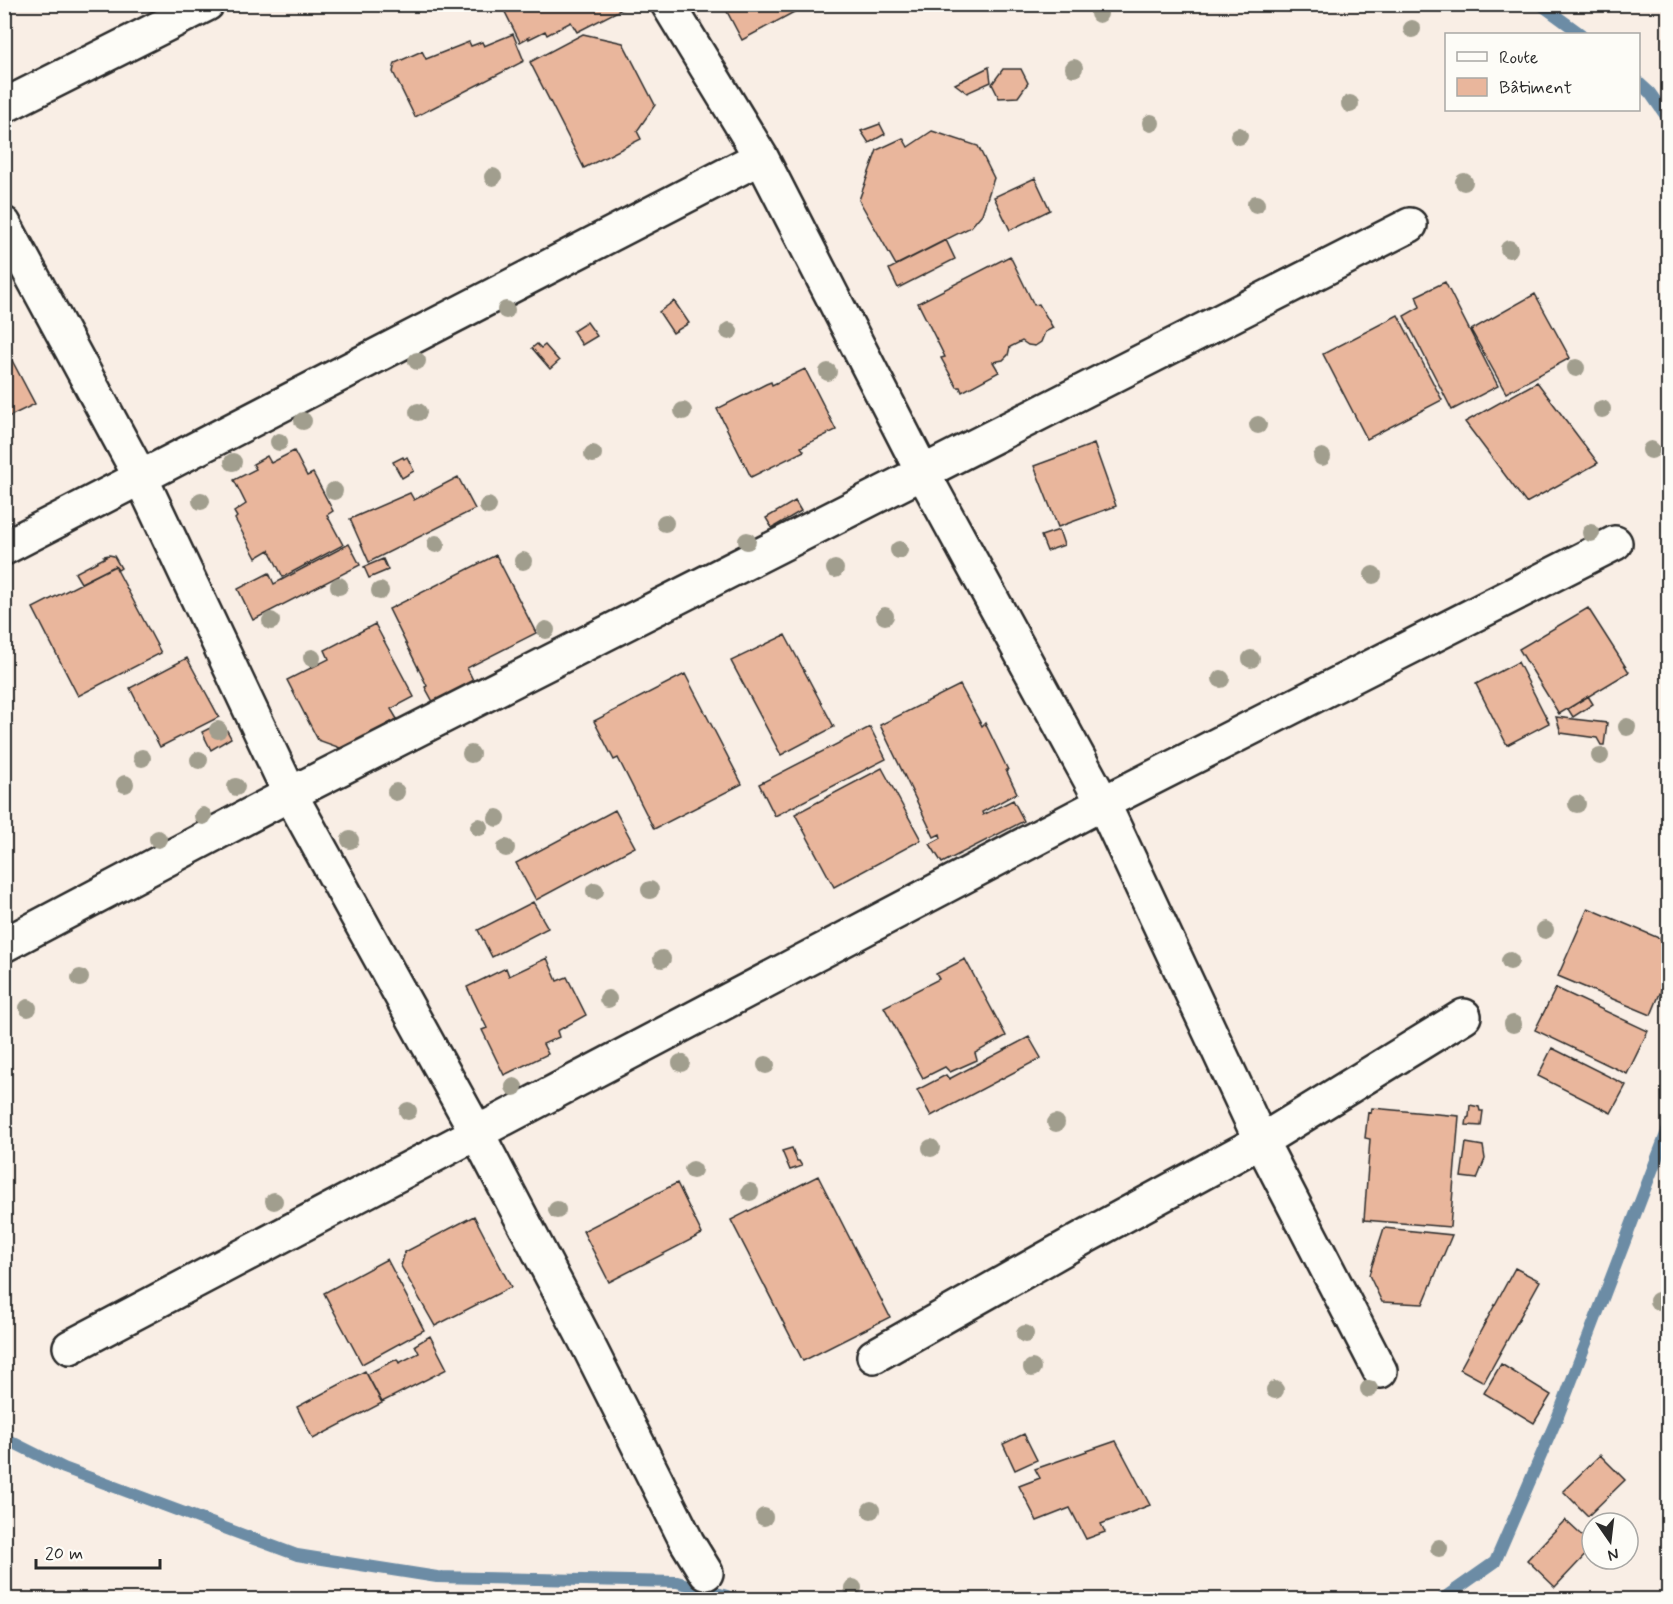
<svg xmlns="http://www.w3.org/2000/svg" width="1673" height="1604" viewBox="0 0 1673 1604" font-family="Mynerve,sans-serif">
<rect width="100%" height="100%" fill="#f9eee5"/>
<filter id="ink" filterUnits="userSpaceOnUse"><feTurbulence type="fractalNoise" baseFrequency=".0167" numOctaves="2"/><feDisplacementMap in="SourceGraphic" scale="12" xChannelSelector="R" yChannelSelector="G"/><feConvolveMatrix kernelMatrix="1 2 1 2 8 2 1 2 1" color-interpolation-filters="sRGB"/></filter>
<g filter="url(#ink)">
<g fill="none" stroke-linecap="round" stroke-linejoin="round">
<path stroke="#6c8ca5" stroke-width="12" d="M1540 4 1581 34
M1638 82 1650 93 1668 119
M4 1438 64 1468 297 1555 437 1577 677 1582 727 1596 729 1600
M1441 1600 1495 1562 1558 1416 1668 1129"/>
</g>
<path fill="#e9b69c" stroke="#2b2b2b" stroke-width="1.5" d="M501 4H625L626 7 577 32 571 22 547 35 545 31 529 39V37L520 42Z
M723 4H809L742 40Z
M513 34 524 61 415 117 393 72 395 63 422 51 426 59 469 42 471 46 482 42 484 46Z
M583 34 623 43 655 105 637 131 641 139 584 168 530 62Z
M989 67 991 82 967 93 955 84Z
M1003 69H1021L1028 83 1018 97 999 98 992 84Z
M880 124 885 134 869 143 861 131Z
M932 131 978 146 994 178 982 214 971 227 896 265 859 200 877 150 903 138 908 147Z
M1035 178 1050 210 1010 230 994 197Z
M946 240 955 259 898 288 889 269Z
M1010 256 1034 305 1039 304 1053 328 1045 332 1041 342 1035 346 1028 345 1022 341 1010 347 1008 355 1003 360 993 362 999 372 962 392 960 387H957L941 358 945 357 918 303Z
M1445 282 1498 386 1452 410 1404 316 1420 307 1416 296Z
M1535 294 1570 358 1506 393 1471 330Z
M674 301 689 323 673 333 659 312Z
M1398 315 1442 400 1367 439 1323 354Z
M587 322 597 336 582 345 573 331Z
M537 344 541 348 545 345 559 361 550 369 532 348Z
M7 351 35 404 4 419V352Z
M805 369 836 430 801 447 804 451 751 477 717 409 766 384 771 382 772 385Z
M1537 382 1598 463 1526 503 1465 422Z
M1094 444 1116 506 1058 527 1034 466Z
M294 451 307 476 313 473 333 511 327 515 343 545 283 577 269 550 256 558 235 519 237 517 234 512 246 504 234 480 256 469 253 464 267 456 271 463Z
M403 457 404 459 407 457 414 471 402 478 393 462Z
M458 477 475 509 369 562 350 519 410 493 414 500Z
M795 501 801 511 772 528 766 518Z
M1059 530 1064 545 1047 551 1041 536Z
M349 544 360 565 253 620 238 589 269 573 274 584Z
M109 555 114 556 121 568 118 570 115 566 81 583 75 573 106 557 104 556Z
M496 555 536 633 467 668 477 688 437 709 425 687 427 686 389 609Z
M383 559 388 570 369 578 364 567Z
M115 566 161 653 78 696 33 608Z
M1588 608 1629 672 1559 714 1519 649Z
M375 624 414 697 391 709 397 719 343 749 318 740 287 680 329 659 325 650Z
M785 635 834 727 781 755 731 661Z
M187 658 219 717 160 747 130 688Z
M1518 662 1549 723 1507 745 1476 684Z
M685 674 742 784 654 829 618 758 614 760 594 721Z
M960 685 982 726 985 723 1008 770H1006L1017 793 982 812 983 815 1013 800 1024 821 942 863 930 844 941 838 940 834 934 837 880 725Z
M1588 696 1593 704 1573 717 1568 709Z
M1556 717 1607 723 1604 745H1601L1597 738 1561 733Z
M216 725 218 728 224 725 231 738 211 750 202 732Z
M870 727 886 759 775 816 759 784Z
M882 768 921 840 834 887 795 814Z
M615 810 635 847 536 900 516 863Z
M533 902 548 928 492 957 478 930Z
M1588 908 1668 942V974L1651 1015 1558 976Z
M547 958 557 981 567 977 586 1015 557 1031 559 1037 543 1044 548 1054 504 1075 482 1030 487 1028 467 987 506 968 509 976Z
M965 959 1006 1036 975 1053 977 1060 950 1072 945 1067 923 1078 884 1007 939 979 936 974Z
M1556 988 1648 1031 1627 1074 1535 1030Z
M1029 1037 1041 1058 931 1116 917 1090 946 1075 949 1079Z
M1552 1048 1626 1085 1611 1113 1538 1076Z
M1470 1105 1479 1107 1480 1111H1483L1481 1126 1466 1125 1467 1118 1469 1117Z
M1372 1108 1459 1116 1450 1227 1364 1220 1370 1139 1365 1138 1368 1112 1371 1113Z
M1466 1143 1483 1146 1485 1159 1477 1179 1461 1177Z
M792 1148 797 1161H799L802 1166 790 1170 782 1151Z
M818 1176 890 1317 803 1361 731 1220Z
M677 1183 702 1234 609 1282 583 1231Z
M474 1216 511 1287 435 1326 401 1266 405 1252Z
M1384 1228 1452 1235 1423 1304 1382 1302 1369 1275Z
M387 1259 424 1330 362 1364 324 1293Z
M1515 1268 1540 1281 1484 1382 1460 1369Z
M430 1336 447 1369 382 1402 367 1374 397 1359 399 1363 419 1353 415 1345Z
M1501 1364 1551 1395 1534 1423 1484 1393Z
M365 1371 382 1403 313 1439 297 1407Z
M1024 1434 1037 1460 1015 1470 1003 1444Z
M1116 1441 1150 1505 1101 1524 1105 1532 1086 1539 1070 1508 1037 1521 1019 1486 1040 1478 1035 1469Z
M1600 1455 1625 1480 1588 1516 1563 1491Z
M1565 1520 1592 1545V1548L1555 1587 1527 1560Z"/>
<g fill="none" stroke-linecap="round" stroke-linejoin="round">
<g stroke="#2b2b2b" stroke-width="38">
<path id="minor" d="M668 4 761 157 923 473 1103 803 1261 1141 1380 1371
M4 106 207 4
M4 224 141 478 290 794 477 1133 590 1349 687 1542 706 1573
M4 548 761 157
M4 945 290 794 1410 225
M70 1347 1103 803 1615 543
M874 1356 1081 1239 1261 1141 1464 1016"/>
</g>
<use href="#minor" stroke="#fdfcf7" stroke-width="33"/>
</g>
<g fill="#a19e8e">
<circle cx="1099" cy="14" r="9"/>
<circle cx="1412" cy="29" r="9"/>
<circle cx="1074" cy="68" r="9"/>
<circle cx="1350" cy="104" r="9"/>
<circle cx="1151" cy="123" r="9"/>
<circle cx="1239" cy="136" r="9"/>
<circle cx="493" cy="177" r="9"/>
<circle cx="1464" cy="182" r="9"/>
<circle cx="1256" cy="204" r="9"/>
<circle cx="1509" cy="249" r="9"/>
<circle cx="506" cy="310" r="9"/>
<circle cx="729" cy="331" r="9"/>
<circle cx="417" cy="361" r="9"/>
<circle cx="1576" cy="368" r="9"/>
<circle cx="828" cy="372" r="9"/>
<circle cx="1602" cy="409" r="9"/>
<circle cx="683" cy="411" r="9"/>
<circle cx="418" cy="412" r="9"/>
<circle cx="303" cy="421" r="9"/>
<circle cx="1258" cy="425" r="9"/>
<circle cx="279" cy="442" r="9"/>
<circle cx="1651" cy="450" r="9"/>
<circle cx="593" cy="454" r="9"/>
<circle cx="1322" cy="457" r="9"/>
<circle cx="233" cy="462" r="9"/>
<circle cx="334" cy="491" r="9"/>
<circle cx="201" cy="501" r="9"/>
<circle cx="488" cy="506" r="9"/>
<circle cx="665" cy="523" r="9"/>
<circle cx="1591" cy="533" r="9"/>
<circle cx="747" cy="541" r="9"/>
<circle cx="436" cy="544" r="9"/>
<circle cx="899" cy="550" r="9"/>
<circle cx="523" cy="561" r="9"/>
<circle cx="835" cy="569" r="9"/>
<circle cx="1373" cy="575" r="9"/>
<circle cx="339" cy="586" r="9"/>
<circle cx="380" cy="591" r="9"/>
<circle cx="885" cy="616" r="9"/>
<circle cx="271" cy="621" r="9"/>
<circle cx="546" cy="630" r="9"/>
<circle cx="312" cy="658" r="9"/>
<circle cx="1251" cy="659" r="9"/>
<circle cx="1221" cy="679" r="9"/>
<circle cx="1627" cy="727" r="9"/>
<circle cx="218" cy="730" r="9"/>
<circle cx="471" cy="754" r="9"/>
<circle cx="1600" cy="756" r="9"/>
<circle cx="142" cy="758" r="9"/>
<circle cx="199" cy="760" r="9"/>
<circle cx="125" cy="784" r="9"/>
<circle cx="236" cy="787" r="9"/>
<circle cx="396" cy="792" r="9"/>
<circle cx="1577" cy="804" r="9"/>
<circle cx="203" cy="816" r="9"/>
<circle cx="497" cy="818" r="9"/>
<circle cx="479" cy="827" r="9"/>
<circle cx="158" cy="839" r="9"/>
<circle cx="350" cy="840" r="9"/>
<circle cx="506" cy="848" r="9"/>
<circle cx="650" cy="890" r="9"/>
<circle cx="595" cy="891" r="9"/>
<circle cx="1545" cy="930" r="9"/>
<circle cx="662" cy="959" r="9"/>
<circle cx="1510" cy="961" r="9"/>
<circle cx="80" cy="978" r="9"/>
<circle cx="608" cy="999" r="9"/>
<circle cx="28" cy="1008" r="9"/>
<circle cx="1513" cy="1024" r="9"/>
<circle cx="681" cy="1063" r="9"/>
<circle cx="766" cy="1065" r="9"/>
<circle cx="514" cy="1087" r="9"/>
<circle cx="408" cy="1111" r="9"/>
<circle cx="1056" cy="1123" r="9"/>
<circle cx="931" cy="1148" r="9"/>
<circle cx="693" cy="1170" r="9"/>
<circle cx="750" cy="1192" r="9"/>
<circle cx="274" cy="1201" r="9"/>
<circle cx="557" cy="1210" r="9"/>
<circle cx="1658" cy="1301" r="9"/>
<circle cx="1025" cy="1334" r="9"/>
<circle cx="1032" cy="1368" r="9"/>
<circle cx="1369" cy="1389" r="9"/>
<circle cx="1275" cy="1390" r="9"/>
<circle cx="871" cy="1510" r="9"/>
<circle cx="764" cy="1517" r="9"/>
<circle cx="1439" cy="1548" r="9"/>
<circle cx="853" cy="1588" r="9"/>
</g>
</g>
<rect width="1673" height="1604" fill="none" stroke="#fdfcf7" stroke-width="24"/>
<rect x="12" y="12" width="1649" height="1580" fill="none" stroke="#2b2b2b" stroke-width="2" filter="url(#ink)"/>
<rect x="1445" y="33" width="195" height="78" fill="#fdfcf7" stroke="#a9a8a5" stroke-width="1.5"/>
<rect x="1457" y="52" width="30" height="9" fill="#fdfcf7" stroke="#a9a8a5" stroke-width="1.5"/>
<text x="1499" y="63" font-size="18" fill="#2b2b2b">Route</text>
<rect x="1457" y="78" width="30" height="18" fill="#e9b69c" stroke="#a9a8a5" stroke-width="1.5"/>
<text x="1499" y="93" font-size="18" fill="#2b2b2b">Bâtiment</text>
<g transform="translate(1610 1541) rotate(166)"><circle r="28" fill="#fdfcf7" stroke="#a9a8a5" stroke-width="1.5"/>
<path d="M0-4.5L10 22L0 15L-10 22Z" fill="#2b2b2b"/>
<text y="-9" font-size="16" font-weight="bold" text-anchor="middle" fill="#2b2b2b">N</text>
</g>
<path d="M36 1559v9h124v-9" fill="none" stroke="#2b2b2b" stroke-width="3"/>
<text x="45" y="1559" font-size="18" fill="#2b2b2b" stroke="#fdfcf7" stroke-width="4.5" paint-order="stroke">20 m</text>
</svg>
